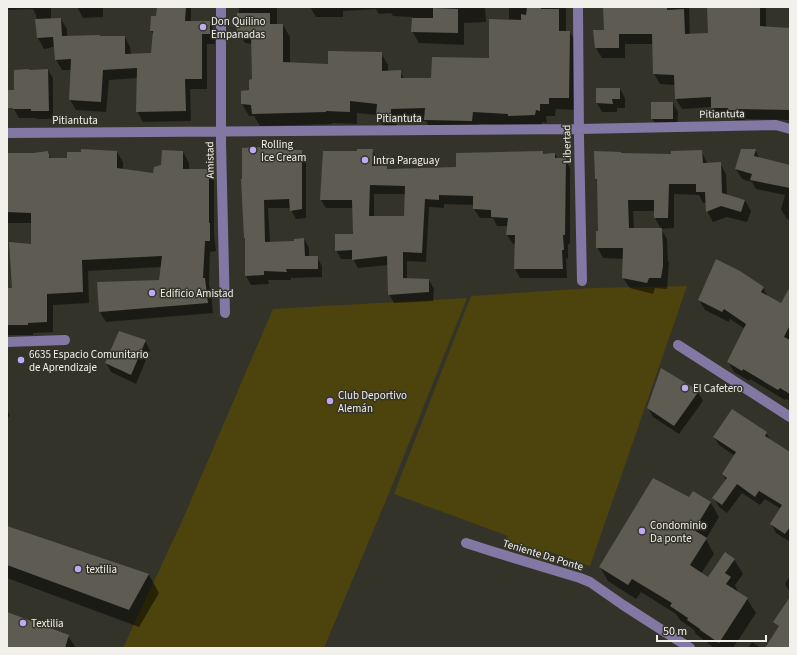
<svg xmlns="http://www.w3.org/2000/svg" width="797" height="655" viewBox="0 0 797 655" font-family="'Source Sans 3',sans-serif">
<rect width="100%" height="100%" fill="#34332a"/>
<path fill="#4d430c" d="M687 286 590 566 548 551 544 561 504 548 508 536 394 494 471 296 592 288Z
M467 298 389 493 324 648H123L182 521 273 309Z"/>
<path fill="#0007" fill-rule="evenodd" d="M7 7H51V19H61L67 29V37H125L130 47 131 54H152L154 35 151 31 157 17 158 7H191V22H209L215 32V44H207V89H190L191 121 143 122 137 111 138 78 109 80 106 112 76 110 70 100 72 70H62L56 60 55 47H51V48L44 49 38 38 36 15 33 9 7 10Z
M77 7H103V17L83 18Z
M239 7H277V25H283L290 37V64L329 65 381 53 388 65V72L400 71 404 79H432L491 59 509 20V7H566V32H570L577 45 575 110 556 109 555 116H546L547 123 542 122V127L479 124V133L432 132 426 121H397V128L384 127 377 115 357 113V124L332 123V124L260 126 254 116H249L242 104 250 91 253 80 252 44 245 43 238 31Z
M310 7H485L486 22 464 23V45L419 43 412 31 413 17 393 16 391 13 379 14 376 9 343 11V17H316Z
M604 7H766V28L790 29V120L745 119V120H735L734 118H718L712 107 682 109 676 99 675 85 660 84 654 74 653 44H625V58H602L596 48 606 31ZM689 7H708L709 34 690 35Z
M48 70 53 78V119H37L36 118H19L14 109 15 71Z
M620 89 625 98V108H617V112H602L597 103Z
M673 103 678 112 677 128 657 127 652 118Z
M264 150 301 151 306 160V218L296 219 291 210V208H268L270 242H294L304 239 309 248V257H317L322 266V277L291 278V280H268L269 284 251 285 246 276V240L245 238 242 180Z
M372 150 377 159V167H386L388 170 457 168 542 152 544 155 555 154 558 159H565L570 168V244H568V259L566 258 567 278H520L515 269 516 244H513L507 235 508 226H497L493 218H480L474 209V205L444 204V208L429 207 426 262 407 261V279L429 280 434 289 433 301 394 303 389 294 388 265 358 268 353 259H341L336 250 354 235 353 208H326L321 200 358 152ZM374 194H406V217H374Z
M755 150 760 159 790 166V225L789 223 790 220 787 219 781 209 785 195 756 189 752 182 742 179 736 169Z
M701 151 708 164 720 163 726 174 727 196 745 200 751 211 747 222 727 217 713 222 707 211 706 203H703L699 195 674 194V228L661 229 667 239 668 261 669 262 667 289 655 288 653 294 630 288 623 278 624 259 603 258 597 247 599 232 598 183 596 179 621 154 672 155ZM633 211H655V218L661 229H634Z
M47 152 51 159H68L117 152 123 162V170L154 174 162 166 183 152 189 163V170H208L214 180V234L216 251 210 252 209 286 211 290 213 313 106 322 100 312 160 281 161 267 88 271 89 303 53 305V332L33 333V335H7V289L13 290 32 245V223H7V154H33Z
M763 288 768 297 782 304 790 300V401L786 399 785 400 750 379 749 381 734 372 728 362 745 329 730 319 729 322 705 310 699 300Z
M145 341 150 350 136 384 111 372 106 363Z
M698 392 703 401 679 434 653 417 648 408Z
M7 410 10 415 7 419Z
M766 433 771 441 789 452 790 451V542L776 533 771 524 781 509 765 499 760 505 742 493 727 513 719 507 714 498 726 480 723 474 735 456 719 445 714 437Z
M693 492 711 503 719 517 706 539 714 554 701 574 708 579 734 559 743 574 735 585 738 592V593L747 599 756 613 733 648H714L696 634 694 630 680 620 676 614 641 592 636 599 608 581 600 567 689 499Z
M7 527 149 575 159 593 139 627 7 578Z
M790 576V592L785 584Z
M7 613 68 636 76 648H7Z
M752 642 761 648H748Z"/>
<path fill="#5d5b52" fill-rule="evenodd" d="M157 7H186L185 21H210V34H202V79H185L186 111 136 112 137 68 103 70 101 102 69 100 71 59 55 60 53 37 37 38 35 19 61 18 62 36 100 35V36H125V54L151 53 153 31H150L151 16H156Z
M527 7H541V9H559V31H570L569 98H549V104H540V111L536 110 535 115 508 116V114L473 112 472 121 424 120 425 108 391 109V116L376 115 377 104 350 101V112L326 111V112L252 114 251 105 241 104V91L249 90V80L252 79 251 32H237V13H270V24H283V62L328 64V51L382 52V71L401 70V78H431L432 57 489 58V19L521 20V14L526 15Z
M603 7H667V10L684 9 685 34 708 33 707 7H760V26L790 28V110L739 109V110H728V108H711V97L675 99 674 75 653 74 652 34H619V48H595L593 30H604Z
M433 8 458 9V33L411 32 412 18H433Z
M29 69V70L48 69 49 111H31V109H13V108H7V90H14V70Z
M596 88H620V99H612L613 104 596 103Z
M651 102H673V119H651Z
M264 147V149H283V150H302V209L290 211 289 199 264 200 265 242 294 241V239L304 238 305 256H318V269H286L287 272 264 271V275L245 276V238H244L241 179H242V148Z
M81 149 117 151V168L153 173 154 167 161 165 162 150 183 151V169H209V223H210V241H205L203 278H205L208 303 99 312 97 282 159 280 162 256 82 260 83 292 47 294V322L28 323V325H7V288H12L9 242 31 244V213L7 212V153H33L48 151V154L49 153V158H67V152H81Z
M357 149H373L372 166H387V169L456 167V153L543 151V154L555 153V158H566L565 235H563L564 250H562L563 269H514L515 235H506L508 218 491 217V210L473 209V196L439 195V200L425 199 422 253 403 252V278L429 279V292L388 295 387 256 352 260V250L335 251V234H353L352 200H320L323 151H357ZM370 185 405 186 404 216H369Z
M741 149H756L754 156 790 165V188L750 180 752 174 735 169Z
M702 150 703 163 721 162 722 193 745 200 741 212 721 206 706 212 705 192H696V184H669L668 218H654V200H628L629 228H662L663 250V266L661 278H649L647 283 622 278 623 248H596V231H598L597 179H595L594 151 621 152V153L671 154V151Z
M716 259 740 271 764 287 761 292 781 303 790 287V325L784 337 790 340V394L780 388 778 390 743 369 742 371 727 362 746 324 724 309 722 312 698 300Z
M119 331 146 340 131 375 105 363Z
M661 368 699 391 674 426 647 408Z
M732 409 767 432 765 436 790 452V527L785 534 770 524 782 505 759 491 755 497 737 484 722 505 712 498 727 478 722 474 736 452 713 437Z
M653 478 689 497 693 491 711 502 694 530 707 538 690 565 708 577 725 552 735 559 725 573 731 577 726 584 748 598 719 643 700 630V629L687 620 688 618 670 606 672 603 632 579 628 585 599 567Z
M7 526 149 574 129 610 7 565Z
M790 597V648H765L779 626 773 622Z
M7 612 69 635 65 648H7Z"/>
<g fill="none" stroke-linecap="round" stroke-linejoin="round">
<path stroke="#8377a4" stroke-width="10" d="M221 7V143L225 313
M578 7 579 138 582 281
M7 133 579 129 776 125 790 129
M7 342 65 340
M678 345 790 417
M466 543 491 551 580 578 590 582 623 605 690 648"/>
</g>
<g fill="#bea9f4" stroke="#34332a" stroke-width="1.5">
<circle cx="203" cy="27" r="4"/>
<circle cx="253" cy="150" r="4"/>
<circle cx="365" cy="160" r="4"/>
<circle cx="152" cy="293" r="4"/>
<circle cx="21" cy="360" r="4"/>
<circle cx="685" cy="388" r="4"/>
<circle cx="330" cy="401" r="4"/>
<circle cx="642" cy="531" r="4"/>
<circle cx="78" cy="569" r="4"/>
<circle cx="23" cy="623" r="4"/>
</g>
<g text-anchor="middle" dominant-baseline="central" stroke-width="3" stroke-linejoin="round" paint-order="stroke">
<g font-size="11" fill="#f1f0eb" stroke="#34332a" text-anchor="start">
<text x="211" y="21">Don Quilino<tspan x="211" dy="13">Empanadas</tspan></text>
<text x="261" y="144">Rolling<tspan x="261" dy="13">Ice Cream</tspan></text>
<text x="373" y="160">Intra Paraguay</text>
<text x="160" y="293">Edificio Amistad</text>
<text x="29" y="354">6635 Espacio Comunitario<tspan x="29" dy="13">de Aprendizaje</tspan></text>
<text x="693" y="388">El Cafetero</text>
<text x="338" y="395">Club Deportivo<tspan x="338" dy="13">Alemán</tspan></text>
<text x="650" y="525">Condominio<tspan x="650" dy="13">Da ponte</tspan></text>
<text x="86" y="569">textilia</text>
<text x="31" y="623">Textilia</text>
</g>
<g font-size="11" fill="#f1f0eb" stroke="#34332a">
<text transform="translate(722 114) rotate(-1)">Pitiantuta</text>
<text x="399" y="118">Pitiantuta</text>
<text x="75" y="120">Pitiantuta</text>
<text transform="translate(567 144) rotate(-91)">Libertad</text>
<text transform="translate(210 160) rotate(-91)">Amistad</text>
<text transform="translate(543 555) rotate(17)">Teniente Da Ponte</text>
</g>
</g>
<rect width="797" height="655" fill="none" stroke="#f1f0eb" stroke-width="16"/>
<path d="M657 635v6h109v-6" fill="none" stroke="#f1f0eb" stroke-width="2"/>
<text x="663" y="635" font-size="12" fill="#f1f0eb" stroke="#34332a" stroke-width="3" paint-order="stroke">50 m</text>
</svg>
